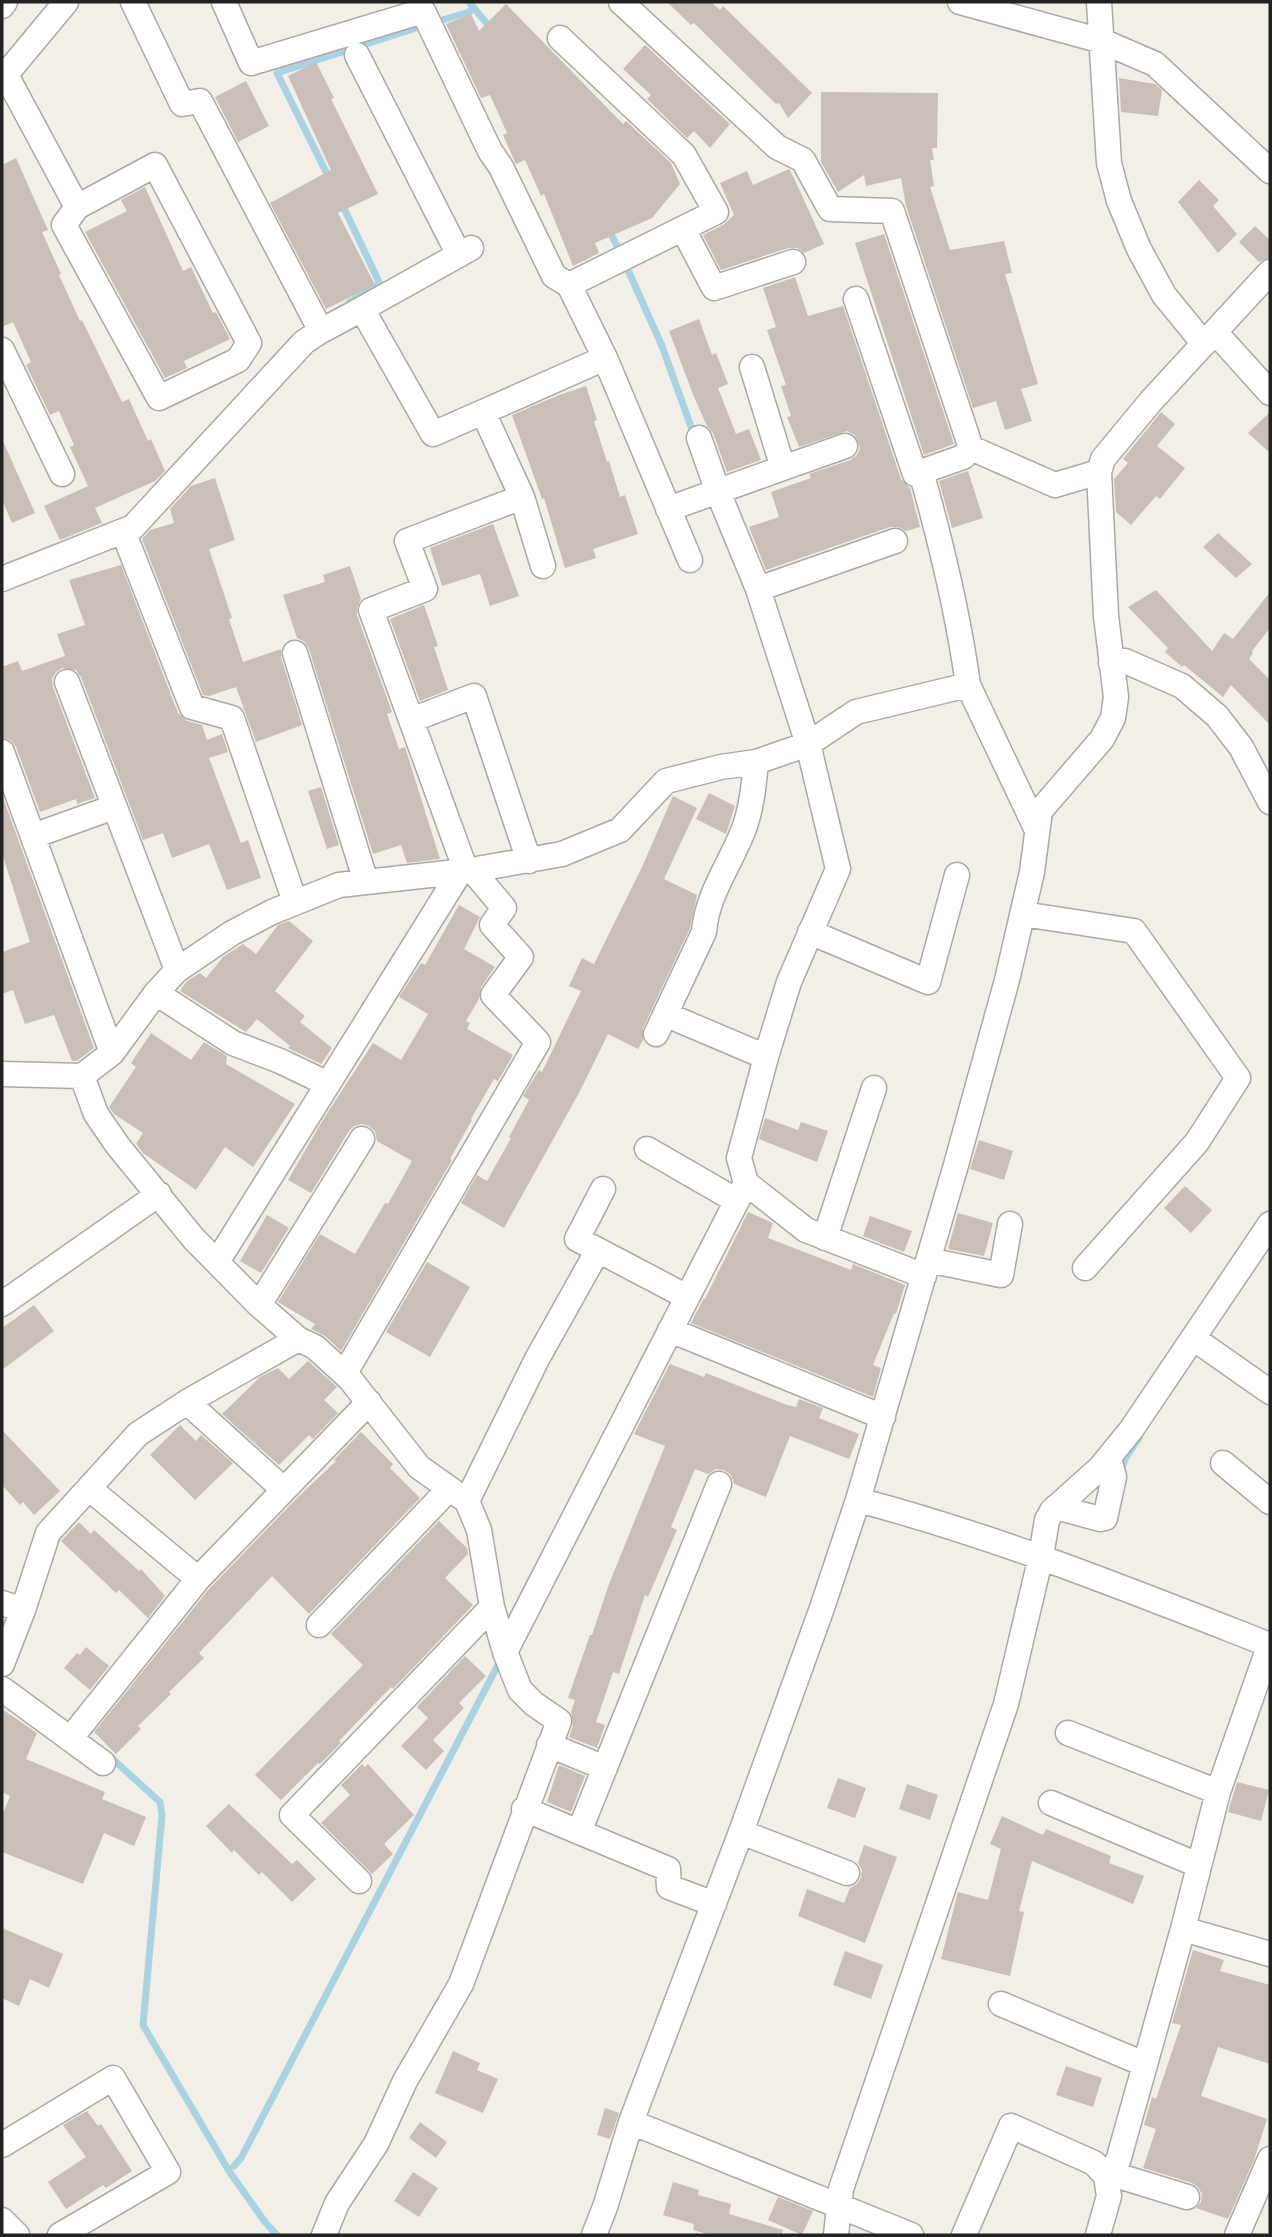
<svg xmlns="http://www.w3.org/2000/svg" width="1272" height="2237" viewBox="0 0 1272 2237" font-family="'Public Sans',sans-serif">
<rect width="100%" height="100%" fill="#f2efe9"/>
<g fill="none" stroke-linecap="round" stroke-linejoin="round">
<path stroke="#aad3df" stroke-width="7" d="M469 2 493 31
M439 21 469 12 474 8
M330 180 277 73 419 27
M342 204 380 284 350 302
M608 228 617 246
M628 270 662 346 694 435
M1120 1473 1126 1457 1139 1438
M107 1754 160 1802 162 1815 143 2025 229 2171 265 2222 277 2235
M234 2166 241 2158C327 1992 415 1826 501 1659"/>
</g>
<path fill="#c7bfb8" d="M667 2H711L720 10 723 6 812 93 788 118 779 103 776 104 694 23 691 25Z
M506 4 623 124 626 121 671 163 680 184 652 218 595 243 599 253 573 266 544 194 541 196 525 160 516 164 503 135 507 133 490 95 481 98 446 24 471 14 479 31Z
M645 45 730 124 710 148 694 131 687 138 647 99 651 95 623 69Z
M316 62 334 98 331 99 378 194 338 213 375 285 326 309 270 203 331 170 288 76Z
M1119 78 1155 84 1162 90 1158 116 1121 112Z
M246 81 269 126 238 142 215 97Z
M821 92 938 93 937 148H932L934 160H930L934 186 930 187 950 250 1004 241 1012 273 1005 274 1038 384 1021 389 1032 421 1005 430 996 401 973 408 906 206 901 178 866 186 864 175 838 192 821 162Z
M16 158 48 230 42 232 61 274 59 275 80 321 82 320 122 402 129 399 148 441 151 439 165 471 155 481 95 508 102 523 60 540 44 506 88 486 70 447 74 445 59 411 50 415 26 365 31 362 13 322 2 327V165Z
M789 169 794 178 824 244 804 253 797 248H788L721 270 703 235 723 225 734 215 720 183 747 171 753 185Z
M1199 180 1219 200 1213 206 1237 234 1218 253 1178 202Z
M145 187 183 271 191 267 213 313 216 312 230 339 184 361 187 368 165 378 85 232 127 211 121 200Z
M1255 226 1270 240V258L1259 262 1239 242Z
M884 234 954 444 924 455 855 243Z
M795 277 808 316 843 306 901 479 910 488 920 527 906 531 898 527H890L766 570 749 527 779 517 771 492 811 478 809 474 850 460 857 455 860 448 855 435 847 431 799 447 787 417 791 416 781 386 786 385 767 330 776 327 763 288Z
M699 319 712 355 716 353 728 384 718 388 736 434 749 429 761 460 727 472 713 433 707 426 694 397 669 331Z
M586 386 597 420 594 421 607 462 609 461 620 497 625 495 638 534 593 549 596 558 565 568 544 498 542 499 512 415 559 395Z
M1161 412 1175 424 1157 446 1185 468 1160 499 1156 496 1131 525 1116 512 1114 479 1128 463 1123 459Z
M1270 412V453L1248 433Z
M2 439 35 513 12 523 2 500Z
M968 471 983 518 952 528 939 481Z
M215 478 235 540 209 549 232 618 229 619 243 662 281 649V657L302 725 256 742 236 687 209 696 203 695 142 539 150 530 174 523 170 509 191 486Z
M493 524 519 596 490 606 480 574 442 586 430 548Z
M1218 533 1252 564 1236 578 1203 547Z
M121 565 178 713 187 721 202 725 207 740 222 734 228 752 209 758 241 843 248 840 261 878 227 890 209 844 172 858 163 833 143 840 81 677 76 670 62 668 56 672 52 679 53 687 95 798 77 804 76 799 40 812 16 747 11 740 2 738V667L18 661 22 671 65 656 57 634 85 625 69 580Z
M350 566 361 599 357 607V615L392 712 387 714 399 749 405 747 440 859 407 863 401 845 373 854 309 649 305 642 297 638 283 595 325 582 323 575Z
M1156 590 1212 651 1224 633 1233 639 1270 592V628L1252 651 1253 653 1249 659 1270 680V725L1231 685 1223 697 1184 665 1182 667 1165 652 1168 648 1128 607Z
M424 605 438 646 434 647 448 690 420 701 390 619Z
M321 787 339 845 327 849 308 791Z
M709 793 735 806 726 834 696 819Z
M2 795 94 1048 77 1061H72L54 1015 25 1024 13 990 2 994V952L30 942 2 853Z
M673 796 697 808 664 879 697 895 690 928 643 1028V1040L638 1049 608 1034 580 1091 504 1228 461 1203 477 1175 487 1181 511 1138 509 1137 529 1100 523 1096 539 1070 542 1072 581 991 569 986 582 958 594 964 642 867Z
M459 905 480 917 464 949 495 967 481 987 479 999 466 1021 470 1023 467 1029 513 1055 498 1081 494 1079 471 1119 472 1120 450 1159 452 1160 341 1351 325 1336 311 1329 315 1324 278 1302 320 1234 355 1254 385 1203 388 1204 412 1161 377 1141 375 1131 369 1126 362 1124 354 1126 349 1131 311 1193 288 1180 324 1118 373 1043 401 1060 428 1014 399 997 421 963 425 965Z
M289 921 313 941 275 991 305 1016 300 1022 332 1048 321 1064 288 1048 290 1046 257 1019 246 1032 180 991 187 981 200 973 206 978 223 957 243 944 256 954 278 925Z
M151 1033 191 1060 204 1042 227 1056 226 1064 295 1104 253 1167 225 1147 196 1190 143 1153 136 1144 143 1133 114 1114 109 1107 136 1067 131 1063Z
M765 1118 798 1130 801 1122 828 1131 817 1162 759 1139Z
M979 1140 1013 1151 1004 1180 970 1169Z
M1185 1186 1212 1210 1191 1233 1164 1208Z
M748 1212 773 1223 768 1238 851 1270 853 1264 905 1285 896 1314 894 1313 873 1365 881 1368 873 1397 691 1323 704 1298 705 1299Z
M958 1213 993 1223 984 1256 948 1249Z
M267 1215 289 1228 261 1273 240 1261Z
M870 1216 912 1231 904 1252 863 1236Z
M427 1262 470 1287 430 1357 386 1332Z
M34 1305 54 1331 2 1370V1328Z
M308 1361 337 1387 324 1400 338 1413 313 1439 309 1435 279 1465 222 1414 260 1377 278 1368 289 1379Z
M670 1364 704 1377 706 1373 787 1405 796 1407 799 1399 823 1408 819 1418 859 1434 849 1459 790 1436 766 1497 734 1484 731 1475 724 1470 716 1469 708 1474 695 1469 671 1527 677 1530 648 1597 645 1595 619 1674 613 1672 596 1722 605 1725 597 1748 569 1737 573 1726 571 1712 575 1700 568 1698 590 1635H592L609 1584 665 1446 634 1434Z
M180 1425 196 1441 201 1435 233 1463 195 1500 150 1455Z
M2 1430 60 1491 34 1515 23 1502 20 1505 2 1485Z
M361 1432 393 1464 390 1468 420 1498 309 1614 272 1576 199 1653 204 1658 169 1692 171 1694 138 1726 141 1729 116 1754 94 1732 209 1589 298 1497 336 1461 334 1460Z
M439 1521 467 1548 468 1554 445 1578 473 1605 393 1689 391 1687 339 1741 341 1743 320 1764 318 1763 281 1800 255 1775 363 1665 331 1634Z
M79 1522 91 1534 94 1530 139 1571 141 1569 165 1596 148 1618 119 1590 116 1593 61 1541Z
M86 1647 109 1666 90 1690 64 1668 77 1653 80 1655Z
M465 1656 486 1676 459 1703 464 1708 433 1740 444 1751 426 1770 401 1746 428 1718 417 1707Z
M2 1709 37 1733 26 1759 105 1792 102 1799 146 1817 134 1846 104 1833 83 1884 2 1852V1816L10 1796 2 1792Z
M362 1764 365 1767 368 1764 414 1815 384 1844 393 1854 372 1874 321 1823 350 1795 341 1785Z
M559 1765 585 1776 571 1812 547 1802Z
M838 1778 866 1788 855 1818 827 1808Z
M1237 1782 1269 1790 1261 1821 1228 1812Z
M907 1784 938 1795 930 1820 899 1809Z
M229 1804 292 1864 297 1860 316 1879 292 1902 262 1872 259 1875 234 1850 232 1853 206 1826Z
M1002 1816 1043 1835 1046 1829 1111 1856 1109 1863 1144 1876 1133 1904 1032 1861 1019 1911 1024 1912 1010 1976 941 1959 958 1892 988 1900 1001 1849 990 1844Z
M864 1845 897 1857 865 1943 798 1916 807 1889 844 1903 850 1888 857 1884 861 1878 862 1870 858 1863Z
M2 1928 63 1954 49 1988 30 1979 19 2006 2 1998Z
M1193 1950 1224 1960 1220 1971 1270 1985V2064L1218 2047 1201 2096 1267 2119 1254 2160 1228 2219 1196 2208 1201 2202 1202 2194 1198 2187 1192 2183 1143 2168 1156 2129 1144 2125 1152 2097 1156 2099 1181 2025 1172 2023Z
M845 1951 883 1965 871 1999 833 1985Z
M453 2051 480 2063 477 2070 498 2079 483 2113 435 2093Z
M1066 2066 1102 2078 1093 2107 1056 2095Z
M605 2108 619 2113 610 2139 597 2135Z
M87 2111 98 2126 101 2124 132 2171 106 2188 103 2185 66 2209 48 2182 86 2157 63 2125Z
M420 2122 447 2142 436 2158 409 2138Z
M413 2172 438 2188 419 2217 394 2201Z
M673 2182 699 2190 698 2195 731 2204 729 2214 783 2230 782 2235H711L693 2230 694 2224 663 2215Z
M778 2197 813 2211 802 2235 768 2220Z"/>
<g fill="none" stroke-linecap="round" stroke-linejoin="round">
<g stroke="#a9a9a9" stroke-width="27">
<path id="minor" d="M133 2 182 104 200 101 321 331
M224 2 251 63 423 11 490 151 501 167 554 276 569 285 605 358 690 560
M621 2 777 147 803 160 830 209 892 211 971 448 1055 485 1099 472
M960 2 1102 41 1155 64 1270 171
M1099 2 1109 163 1119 201 1139 249 1164 295 1204 344
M2 6 5 2
M560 38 684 155 716 212 569 285
M357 55 459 255
M6 75 77 207 155 165 249 343 238 360 159 398 64 225 77 207
M2 79 66 2
M683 229 714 288 793 262
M856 299 915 474 963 457 971 448
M362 309 471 248
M1215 332 1270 393
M2 350 62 474
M752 367 783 468
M483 412 605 358
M921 472C941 542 958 613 968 685
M522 497 543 566
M668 509 845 446
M123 531 192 707 232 718 295 902
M2 579 133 527 304 342 321 331 362 309 433 434 483 412 522 497 407 541 425 589 371 610 466 871
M758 589 895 541
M295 653 366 882
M1111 663 1125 661 1182 686 1217 716 1241 747 1270 802
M67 682 177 970
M411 720 474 696 529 861
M2 752 112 1053
M33 836 114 807
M1023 914 1134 931 1238 1078 1197 1142 1085 1268
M810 932 928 982 957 875
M156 993 233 1043 280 1061 328 1084
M667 1015 766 1057
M656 1034 704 932C707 893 732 862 745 826 752 805 754 783 756 762
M2 1074 82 1076 112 1053 156 993 177 970 232 933 272 912 339 885 466 871 562 854 620 830 666 781 721 767 756 762 808 744 856 712 968 685 1036 828
M82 1076 96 1114 118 1146 194 1239 259 1305 298 1339 315 1347 350 1379 419 1467 467 1501 479 1530 492 1607 505 1652 520 1690 534 1704 559 1721 461 1984 405 2081 376 2144 337 2203 324 2235
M647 1149 737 1201
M746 1183 806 1230 924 1276
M603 1189 577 1239 687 1297
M825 1238 874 1088
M928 1260 1001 1275 1010 1224
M217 1262 460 872
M2 1304 159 1194
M259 1305 362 1139
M670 1330 883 1417
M1193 1338 1270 1392
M345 1373 538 1042 493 995 521 957 492 925 504 908 472 870
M187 1402 284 1490
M1223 1463 1270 1502
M90 1489 198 1579
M858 1500C999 1537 1134 1592 1270 1645
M467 1501 537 1359 598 1250
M1056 1507 1100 1519 1105 1518 1114 1477 1109 1458
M2 1603 23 1610
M319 1625 449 1489
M505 1652 746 1183 739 1158 766 1057 789 982 838 869 808 744 758 589 718 492 699 438
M2 1664 23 1610 48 1533 138 1434 187 1402 298 1339
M2 1689 103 1763
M1068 1733 1218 1792
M70 1739 198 1579 369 1402
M549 1745 605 1768
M1051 1803 1198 1865
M524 1809 668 1869 669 1887 714 1904
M579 1832 719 1484
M741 1832 847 1873
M359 1881 292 1815 492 1607
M1183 1929 1270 1954
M1001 2004 1144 2064
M631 2122 911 2235
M2 2145 113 2078 168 2172 60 2235
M2 2220 17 2235
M594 2235 605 2207 631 2122 741 1832 822 1608 858 1500 956 1165 1007 980 1032 872 1040 811 1102 739 1113 718 1116 697 1106 616 1099 472 1103 459 1151 401 1270 272
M836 2235 841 2189 1006 1704 1041 1556 1047 1520 1052 1511 1100 1468 1131 1430 1270 1224
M964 2235 1011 2126 1094 2163 1106 2176 1122 2177 1187 2197
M1098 2235 1109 2196 1106 2176 1118 2161 1183 1929 1218 1792 1270 1644
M1237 2235 1270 2159"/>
</g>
<use href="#minor" stroke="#fff" stroke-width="24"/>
</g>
<rect width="1272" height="2237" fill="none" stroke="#222222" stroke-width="7"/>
</svg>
